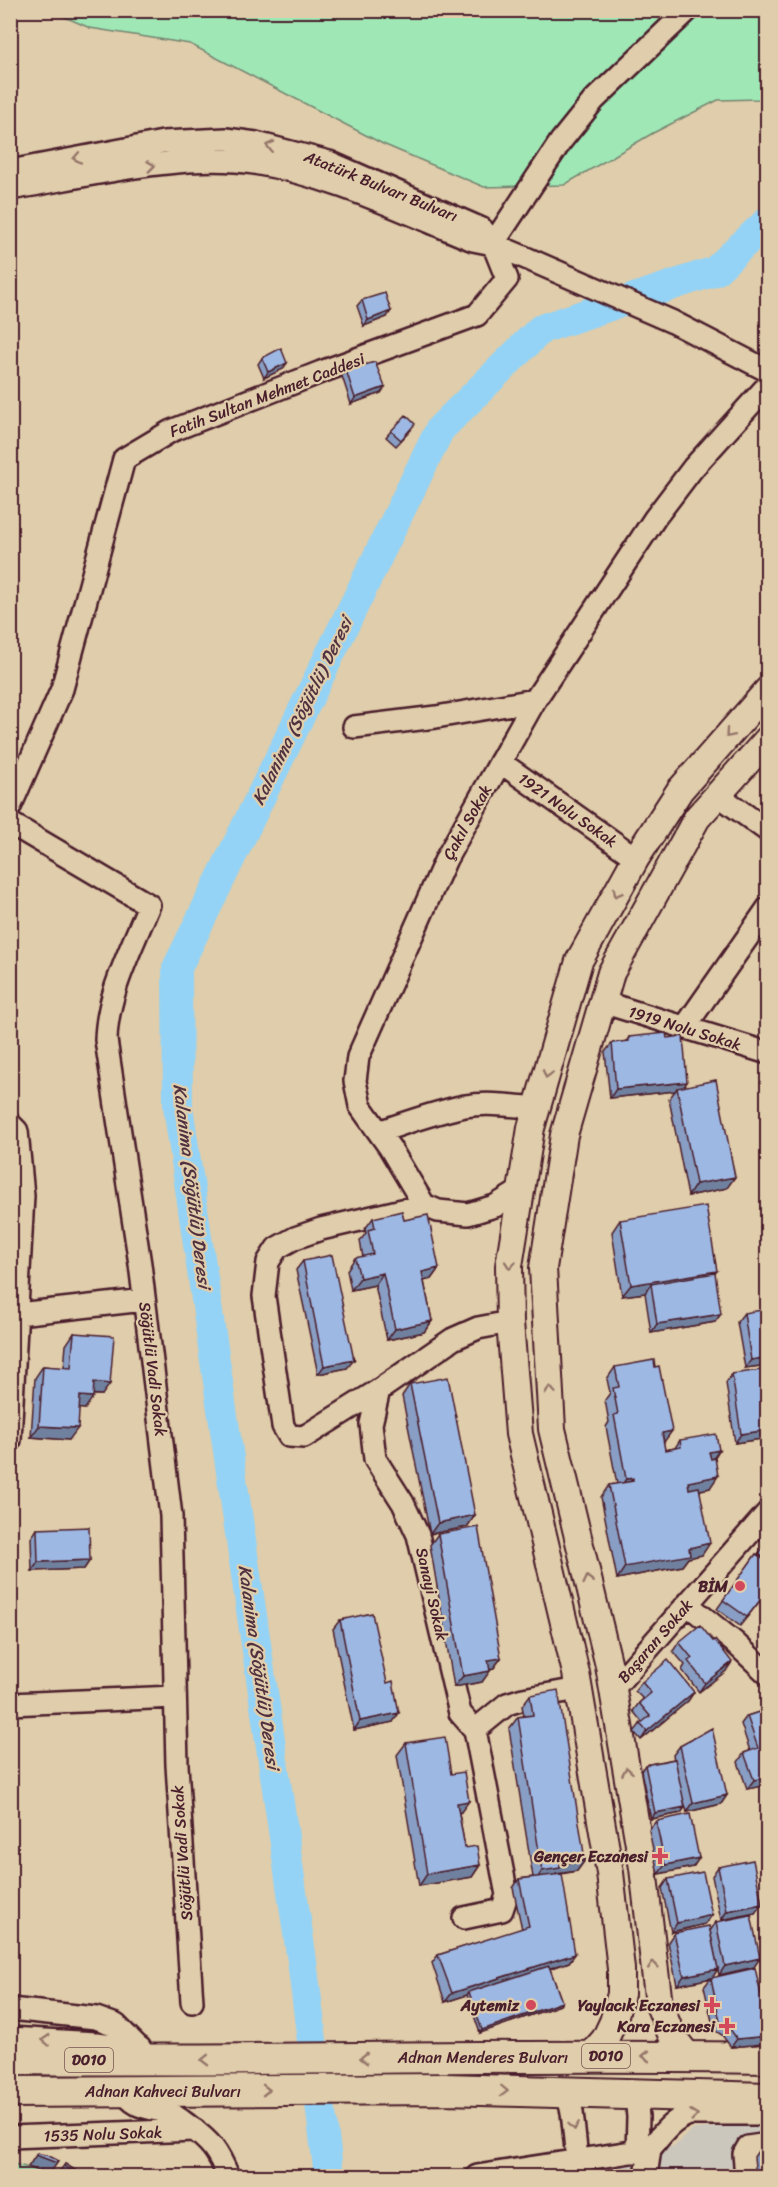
<svg xmlns="http://www.w3.org/2000/svg" width="778" height="2187" viewBox="0 0 778 2187" font-family="Sriracha,sans-serif">
<rect width="100%" height="100%" fill="#e0cdab"/>
<filter id="ink" filterUnits="userSpaceOnUse"><feTurbulence type="fractalNoise" baseFrequency=".0167" numOctaves="2"/><feDisplacementMap in="SourceGraphic" scale="12" xChannelSelector="R" yChannelSelector="G"/><feConvolveMatrix kernelMatrix="1 2 1 2 8 2 1 2 1" color-interpolation-filters="sRGB"/></filter>
<g filter="url(#ink)">
<path fill="#ccc7bc" d="M767 2123V2176H521L605 2163 674 2146 693 2129Z"/>
<path fill="#9fe8b6" stroke="#748470" stroke-width="1.5" d="M51 11H767V92L760 99 718 100 653 133 564 185 484 187 383 144 190 44 90 28Z
M10 2163 41 2171 53 2176H11Z"/>
<g fill="none" stroke-linecap="round" stroke-linejoin="round">
<path stroke="#94d3f5" stroke-width="30" d="M329 2176 302 1961 178 1106 177 968 440 429 541 329 715 271 768 221"/>
<g stroke="#4a1f2b" stroke-width="26">
<path id="minor" d="M10 171 163 142 226 139 256 143 329 162 482 229 493 244 507 279 477 315 321 372 171 431 124 459 62 689 10 807
M10 189C83 177 183 152 254 163 330 175 402 211 473 240L493 244 519 255 673 322 768 371
M493 244 561 141 594 100 688 10
M354 727 436 717 535 700
M500 762 636 858
M718 795 768 831
M10 823 149 905C132 948 107 993 106 1040L140 1264 171 1516 177 1765 192 2002
M602 1002 768 1053
M685 1027 768 908
M10 1124 17 1131 23 1196 10 1440
M379 1132C407 1122 436 1112 465 1106 488 1102 514 1106 537 1108
M521 1190 495 1206 468 1214 438 1211 424 1205 390 1148 360 1106 355 1081 358 1057 446 859 535 700 655 518 693 468 768 385
M18 1314 144 1300
M379 1390 304 1437 289 1436 283 1426 264 1296 268 1262 277 1248 295 1238 321 1229 424 1205
M687 1604 734 1642 768 1674
M613 1689 768 1512
M10 1704 175 1697
M475 1730 507 1704 523 1699 578 1689
M464 1918 502 1910 507 1895 475 1730 460 1713 418 1535 403 1503 375 1459 371 1424 379 1390 453 1339 478 1328 510 1322
M10 2009 96 2018 116 2025 138 2047
M10 2038 96 2043 140 2048
M125 2091C133 2110 153 2107 169 2113 176 2116 182 2121 189 2126 211 2142 218 2151 228 2176
M567 2093 572 2112 577 2159
M636 2095 638 2117 637 2152
M10 2137 195 2130
M477 2176 650 2149C662 2134 671 2121 689 2114H768
M646 2176 650 2149
M746 2176 744 2154 748 2147 768 2144"/>
</g>
<g stroke="#4a1f2b" stroke-width="30">
<path id="major" d="M590 2056 605 2039 613 2022 621 1994V1969L610 1873 576 1673 519 1434 510 1322 509 1266 531 1128 579 961 636 858 680 790 768 690
M688 2056 672 2036 659 2005 643 1868 609 1666 552 1429 543 1268 564 1135 611 973 697 818 768 739"/>
</g>
<g stroke="#4a1f2b" stroke-width="34">
<path id="highway" d="M10 2059C263 2062 515 2053 768 2058
M10 2092 445 2089 768 2098"/>
</g>
<use href="#minor" stroke="#e0cdab" stroke-width="21"/>
<use href="#major" stroke="#e0cdab" stroke-width="26"/>
<use href="#highway" stroke="#e0cdab" stroke-width="30"/>
</g>
<path fill="#889ec4" stroke="#4a1f2b" stroke-width="1.5" d="M362 300 387 317 364 326 357 306Z
M262 358 283 369 264 378 258 364Z
M346 370 385 387 381 393 351 404 342 376Z
M411 430 396 446 386 437 391 431Z
M629 1037 667 1038 684 1086 727 1188 688 1196 669 1099 675 1091 610 1098 605 1052 612 1043 626 1042Z
M373 1218 404 1220 439 1268 431 1279 424 1281 432 1321 424 1332 387 1340 375 1285 351 1290 347 1270 355 1258 363 1257 360 1241 366 1233 365 1229Z
M620 1220 715 1273V1322L651 1333 645 1293 622 1296 612 1232Z
M303 1261 347 1368 318 1374 296 1270Z
M744 1313 768 1365 745 1368 737 1322Z
M74 1333 102 1395H93L85 1409 79 1408 69 1440 31 1437 35 1378 43 1366 64 1368 66 1345Z
M615 1367 663 1442 665 1450 675 1448 680 1440 719 1450 714 1459 710 1488 700 1490 702 1555 688 1558 682 1566 617 1579 601 1497 609 1485 617 1484 606 1427 609 1422 605 1400 610 1393 607 1379Z
M732 1374 768 1438 735 1443 726 1383Z
M410 1384 475 1515 467 1527 430 1534 402 1396Z
M37 1529 90 1560 84 1569 32 1571 31 1538Z
M438 1534 501 1658 493 1669 490 1670 482 1682 454 1687 430 1545Z
M768 1542V1591L740 1626 717 1609 756 1554 757 1555Z
M340 1620 387 1683 393 1722 354 1730 333 1629Z
M679 1642 726 1671 699 1692 682 1670 685 1665 673 1651Z
M642 1682 694 1692 688 1701 641 1740 634 1732 642 1722 633 1711 639 1703 643 1699 635 1691Z
M530 1695 585 1860 577 1871 556 1875 575 1954 569 1962 550 1969 562 2002 560 2005 480 2033 467 1995 445 2002 432 1963 438 1955 522 1929 513 1888 519 1879 533 1877 509 1729 518 1717 524 1716 522 1706Z
M768 1709V1785L747 1789 738 1762 744 1753 750 1751 741 1724 747 1716Z
M406 1743 451 1774 461 1812 459 1813 465 1848 480 1865 472 1877 419 1886 397 1755Z
M680 1746 727 1795 721 1804 687 1812 683 1798 685 1807 681 1813 651 1819 641 1771 645 1765 674 1759 673 1755Z
M656 1821 699 1858 693 1867 658 1874 649 1830Z
M718 1867 755 1913 721 1920 712 1876Z
M668 1879 712 1915 705 1924 671 1932 662 1888Z
M716 1922 754 1967 719 1975 710 1931Z
M674 1933 712 1978 768 2026V2038L763 2044 731 2047 722 2035 714 2030 704 1987 711 1978 677 1985 668 1942Z
M760 2148 768 2176H756L754 2157Z
M65 2164 81 2174 79 2176H56Z"/>
<path fill="#6f81a0" stroke="#4a1f2b" stroke-width="1.5" d="M391 311 387 317 364 326 368 320Z
M287 363 283 369 264 378 268 372Z
M385 387 381 393 351 404 355 398Z
M687 1082 681 1091 677 1088 675 1091 610 1098 616 1089Z
M735 1177 727 1188 688 1196 696 1184Z
M439 1268 431 1279 414 1283 422 1272Z
M717 1271 708 1282 651 1284 645 1293 622 1296 631 1285Z
M383 1273 375 1285 351 1290 360 1278Z
M721 1314 715 1322 651 1333 657 1324Z
M432 1321 424 1332 387 1340 395 1329Z
M768 1357V1365L745 1368 751 1360Z
M354 1360 347 1368 318 1374 324 1366Z
M94 1382 110 1384 102 1395 86 1394Z
M80 1396 93 1397 85 1409 72 1408Z
M39 1426 78 1428 69 1440 31 1437Z
M768 1430V1438L735 1443 741 1434Z
M672 1431 664 1442 662 1433Z
M719 1450 711 1462 709 1452Z
M718 1476 710 1488 680 1494 688 1482Z
M633 1478 625 1489 618 1490 626 1479Z
M475 1515 467 1527 430 1534 438 1523Z
M710 1543 702 1555 688 1558 682 1566 617 1579 625 1567 689 1548Z
M90 1560 84 1569 32 1571 38 1562Z
M501 1658 493 1669 480 1672 488 1660Z
M732 1662 726 1671 699 1692 705 1683Z
M490 1671 482 1682 454 1687 463 1676Z
M694 1692 688 1701 641 1740 647 1731Z
M399 1713 393 1722 354 1730 360 1721Z
M768 1777V1785L747 1789 754 1780Z
M727 1795 721 1804 687 1812 693 1803Z
M469 1801 461 1812 449 1814 457 1803Z
M685 1807 681 1813 651 1819 655 1813Z
M699 1858 693 1867 658 1874 665 1865Z
M585 1860 577 1871 556 1874 552 1880 534 1883 542 1871 560 1864Z
M480 1865 472 1877 419 1886 427 1874Z
M762 1904 755 1913 721 1920 727 1911Z
M712 1915 705 1924 671 1932 677 1923Z
M575 1954 569 1962 470 1994 469 1992 467 1995 445 2002 452 1993Z
M760 1958 754 1967 719 1975 725 1966Z
M718 1969 712 1978 677 1985 684 1976Z
M562 2002 560 2005 480 2033 482 2030Z
M768 2036V2038L763 2044 731 2047 737 2039Z
M36 2155 57 2163 49 2175 28 2167Z"/>
<path fill="#9eb8e4" stroke="#4a1f2b" stroke-width="1.5" d="M385 293 391 311 368 320 362 300Z
M281 348 287 363 268 372 262 358Z
M375 362 385 387 355 398 346 370Z
M406 415 415 424 401 440 391 431Z
M666 1033 667 1038 683 1036 687 1082 616 1089 612 1043 629 1041V1037Z
M716 1080 735 1177 696 1184 677 1088Z
M706 1206 717 1271 631 1285 620 1220Z
M402 1211 404 1220 428 1215 439 1268 422 1272 432 1321 395 1329 383 1273 360 1278 355 1258 373 1254 368 1230 375 1228 373 1218Z
M332 1255 354 1360 324 1366 303 1261Z
M715 1273 721 1314 657 1324 651 1284Z
M768 1309V1357L751 1360 744 1313Z
M74 1333 114 1336 110 1384 94 1382 93 1397 80 1396 78 1428 39 1426 43 1366 71 1368Z
M654 1360 655 1367 659 1366 672 1431 662 1433 665 1450 681 1447 680 1440 716 1434 719 1450 709 1452 711 1459 715 1458 718 1476 688 1482 689 1489 699 1487 710 1543 689 1548 690 1555 625 1567 609 1485 633 1481V1478L626 1479 614 1415 618 1414 613 1388 619 1387 615 1367Z
M768 1369V1430L741 1434 732 1374Z
M448 1377 475 1515 438 1523 410 1384Z
M89 1527 90 1560 38 1562 37 1529Z
M478 1527 501 1658 488 1660 490 1671 463 1676 438 1534Z
M768 1542V1560L758 1554Z
M756 1554 768 1563V1590L747 1617 723 1600Z
M372 1613 387 1683 393 1681 399 1713 360 1721 340 1620Z
M700 1625 713 1641 715 1640 732 1662 705 1683 688 1661 692 1658 679 1642Z
M668 1660 694 1692 647 1731 640 1724 650 1716 639 1703 651 1693 642 1682Z
M558 1690 585 1860 560 1864V1868L542 1871 518 1717 533 1715 530 1695Z
M768 1709V1777L754 1780 744 1753 758 1748 747 1716Z
M712 1728 727 1795 693 1803 680 1746Z
M445 1737 451 1774 464 1772 469 1801 457 1803 465 1848 477 1846 480 1865 427 1874 406 1743Z
M675 1759 685 1807 655 1813 645 1765Z
M690 1814 699 1858 665 1865 656 1821Z
M753 1860 762 1904 727 1911 718 1867Z
M703 1872 712 1915 677 1923 668 1879Z
M562 1874 575 1954 452 1993 438 1955 529 1926 519 1879Z
M751 1915 760 1958 725 1966 716 1922Z
M709 1926 718 1969 684 1976 674 1933Z
M549 1966 562 2002 482 2030 469 1992Z
M755 1968 768 2026V2036L737 2039 728 2026 720 2022 711 1978Z
M768 2147V2176H764L760 2148Z
M37 2153 49 2156 59 2161 57 2163 36 2155Z
M65 2164 81 2174 80 2176 64 2166Z"/>
<defs><path id="oneway-chevron" d="M-2-3.5L2.5 0L-2 3.5" fill="none" stroke-width="1.6" stroke-linecap="round" stroke-linejoin="round" transform="scale(1.5)"/></defs>
<g stroke="#95766b">
<use href="#oneway-chevron" transform="translate(270 146) rotate(-167)"/>
<use href="#oneway-chevron" transform="translate(77 158) rotate(169)"/>
<use href="#oneway-chevron" transform="translate(151 166) rotate(-7)"/>
<use href="#oneway-chevron" transform="translate(729 734) rotate(131)"/>
<use href="#oneway-chevron" transform="translate(617 893) rotate(119)"/>
<use href="#oneway-chevron" transform="translate(547 1074) rotate(106)"/>
<use href="#oneway-chevron" transform="translate(510 1265) rotate(95)"/>
<use href="#oneway-chevron" transform="translate(550 1390) rotate(-93)"/>
<use href="#oneway-chevron" transform="translate(588 1580) rotate(-103)"/>
<use href="#oneway-chevron" transform="translate(627 1771) rotate(-100)"/>
<use href="#oneway-chevron" transform="translate(653 1965) rotate(-96)"/>
<use href="#oneway-chevron" transform="translate(46 2040) rotate(-177)"/>
<use href="#oneway-chevron" transform="translate(646 2056) rotate(180)"/>
<use href="#oneway-chevron" transform="translate(364 2058) rotate(179)"/>
<use href="#oneway-chevron" transform="translate(205 2060) rotate(179)"/>
<use href="#oneway-chevron" transform="translate(266 2090)"/>
<use href="#oneway-chevron" transform="translate(504 2091) rotate(2)"/>
<use href="#oneway-chevron" transform="translate(694 2115) rotate(-7)"/>
<use href="#oneway-chevron" transform="translate(574 2126) rotate(82)"/>
</g>
</g>
<g fill="#d1495b" stroke="#e0cdab" stroke-width="2">
<circle cx="740" cy="1586" r="6"/>
<path d="M657 1847h6v6h6v6h-6v6h-6v-6h-6v-6h6z"/>
<circle cx="531" cy="2005" r="6"/>
<path d="M709 1996h6v6h6v6h-6v6h-6v-6h-6v-6h6z"/>
<path d="M724 2017h6v6h6v6h-6v6h-6v-6h-6v-6h6z"/>
</g>
<g text-anchor="middle" dominant-baseline="central" stroke-width="4.5" stroke-linejoin="round" paint-order="stroke">
<g fill="#e0cdab" stroke="#775351" stroke-width="1.5">
<rect x="582" y="2044" width="48" height="24" rx="4.5"/>
<rect x="65" y="2048" width="48" height="24" rx="4.5"/>
</g>
<g font-size="15" font-weight="bold" fill="#4a1f2b">
<text x="606" y="2056">D010</text>
<text x="89" y="2060">D010</text>
</g>
<g font-size="16" fill="#4a1f2b" stroke="#e0cdab">
<text transform="translate(381 186) rotate(22)">Atatürk Bulvarı Bulvarı</text>
<text transform="translate(267 395) rotate(-21)">Fatih Sultan Mehmet Caddesi</text>
<text transform="translate(568 810) rotate(35)">1921 Nolu Sokak</text>
<text transform="translate(467 822) rotate(-61)">Çakıl Sokak</text>
<text transform="translate(685 1028) rotate(17)">1919 Nolu Sokak</text>
<text transform="translate(153 1369) rotate(83)">Söğütlü Vadi Sokak</text>
<text transform="translate(432 1594) rotate(77)">Sanayi Sokak</text>
<text transform="translate(655 1641) rotate(-49)">Başaran Sokak</text>
<text transform="translate(182 1853) rotate(-94)">Söğütlü Vadi Sokak</text>
<text x="483" y="2057">Adnan Menderes Bulvarı</text>
<text x="163" y="2091">Adnan Kahveci Bulvarı</text>
<text transform="translate(103 2134) rotate(-2)">1535 Nolu Sokak</text>
</g>
<g font-size="16" font-weight="bold" fill="#4a1f2b" stroke="#e0cdab" text-anchor="end">
<text x="728" y="1586">BİM</text>
<text x="648" y="1856">Gençer Eczanesi</text>
<text x="519" y="2005">Aytemiz</text>
<text x="700" y="2005">Yaylacık Eczanesi</text>
<text x="715" y="2026">Kara Eczanesi</text>
</g>
<g font-size="18" font-style="italic" fill="#51313f" stroke="#e0cdab">
<text transform="translate(302 711) rotate(-64)">Kalanima (Söğütlü) Deresi</text>
<text transform="translate(192 1186) rotate(83)">Kalanima (Söğütlü) Deresi</text>
<text transform="translate(259 1667) rotate(82)">Kalanima (Söğütlü) Deresi</text>
</g>
</g>
<rect width="778" height="2187" fill="none" stroke="#e0cdab" stroke-width="36"/>
<rect x="18" y="18" width="742" height="2151" fill="none" stroke="#4a1f2b" stroke-width="2" filter="url(#ink)"/>
</svg>
